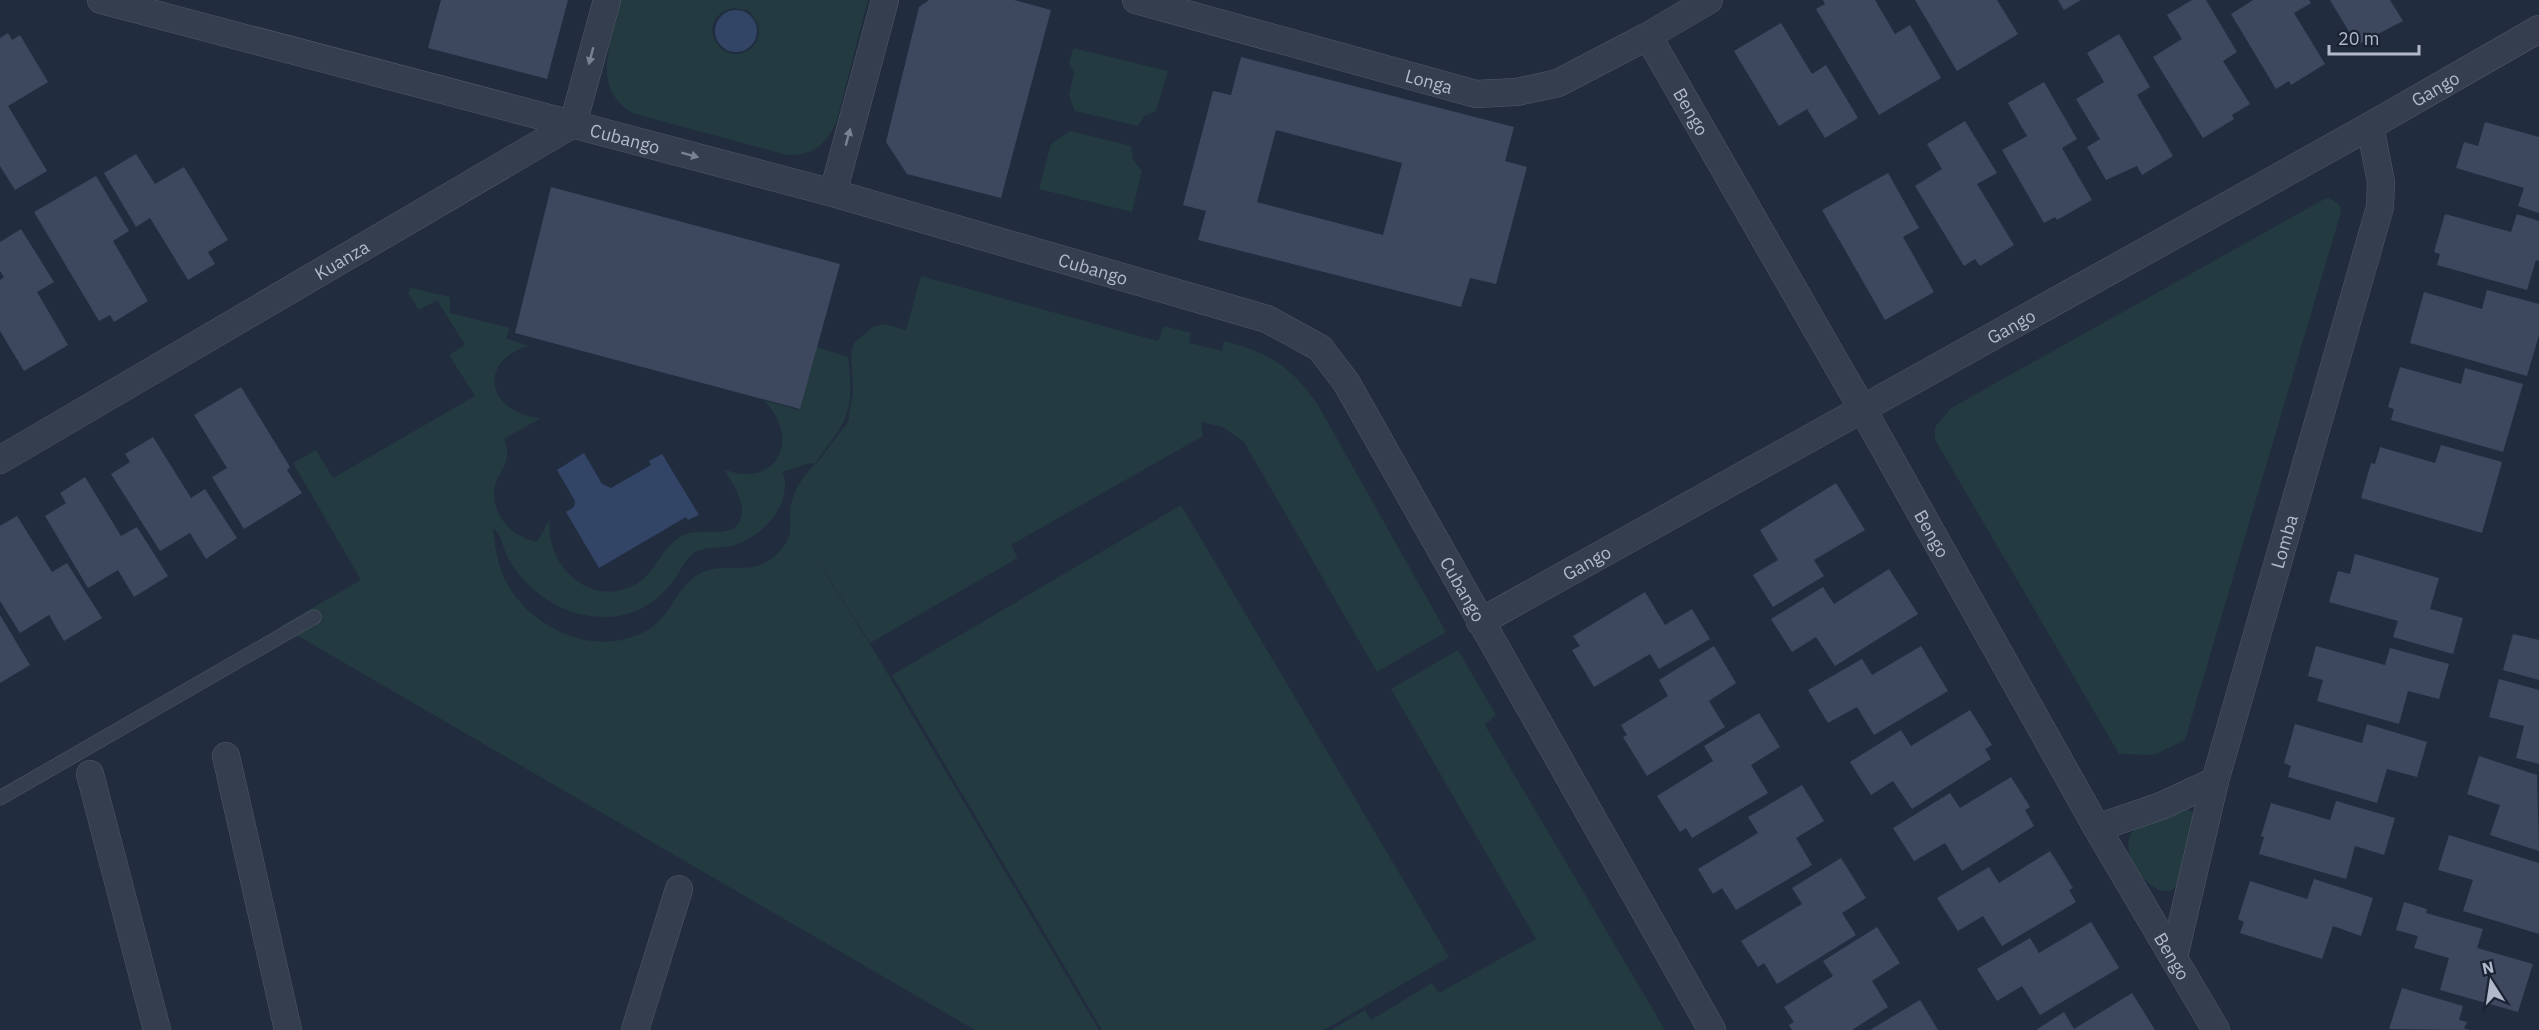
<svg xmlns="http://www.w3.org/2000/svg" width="2539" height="1030" viewBox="0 0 2539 1030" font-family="'IBM Plex Sans',sans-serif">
<rect width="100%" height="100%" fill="#212c3f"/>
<path fill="#233a40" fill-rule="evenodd" d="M621 0H868L837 120C826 145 815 155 787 155L635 114C588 89 612 42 621 0ZM733 8 749 11 758 24C760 34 758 43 750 49 722 71 691 19 733 8Z
M1073 48 1168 71 1156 111 1144 116 1138 126 1075 111 1069 96 1074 72 1069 64Z
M1070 131 1131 146 1133 160 1142 171 1132 212 1039 189 1051 144Z
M2328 197 2340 205 2341 212 2185 740 2154 755 2119 754 1941 450 1935 439V427L1951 408Z
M921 276 1158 341 1164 326 1191 333 1189 343 1222 351 1224 341C1268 352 1292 367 1318 405L1446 632 1377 672 1244 442 1223 427 1201 422 1203 436 1011 545 1018 558 870 643 795 525 876 654 1099 1030H975L281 626 361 580 293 463 316 450 333 478 475 396 449 355 465 345 437 300 419 310 408 293 411 288 450 297V313L510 328 506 338 529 346C478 359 485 413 541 418L504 439C515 464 495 472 494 492 494 519 513 536 537 542L550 519C544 565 591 610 636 584 656 573 661 548 680 537 698 526 720 538 737 526 750 505 734 488 724 469 775 491 804 438 763 400L799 410 817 347 848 357C855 412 848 419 816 462V464L848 422 853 392 851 355 854 343 873 327 885 324 906 330ZM810 463 815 464C802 477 791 493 790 512 790 531 793 537 778 553 753 579 728 560 701 573 677 585 672 615 649 629 600 659 535 632 508 585 498 568 495 547 493 528 502 535 502 546 507 556 520 581 545 603 572 612 611 624 648 615 673 581 681 572 684 559 695 552 705 547 716 548 726 547 751 543 776 522 783 498 785 490 787 478 782 472Z
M1181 505 1449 957 1324 1030H1102L892 675Z
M1458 650 1496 715 1485 725 1665 1030H1331L1365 1010 1371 1020 1432 983 1439 993 1536 939 1391 689Z
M2182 808 2191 811 2194 815 2178 884C2160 911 2115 854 2132 832 2140 823 2171 813 2182 808Z"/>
<path fill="#334567" d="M715 31a21 21 0 1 1 42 0a21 21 0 1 1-42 0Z
M584 453 602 484 611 488 651 465 649 461 662 454 699 515 688 520 686 517 599 568 566 512 574 507 575 501 557 470Z"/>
<path fill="#3d485f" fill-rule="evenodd" d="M441 0H568L547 79 428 48Z
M929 0H1014L1051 10 1001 198 907 174 886 142 919 7Z
M1823 0H1875L1895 34 1910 25 1941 78 1879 115 1816 9 1825 4Z
M1915 0H1997L2018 34 1957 71Z
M2058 0H2081L2064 10Z
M2192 0H2206L2237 52 2223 61 2250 104 2232 115 2234 119 2203 138 2153 57 2182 39 2167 15Z
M2253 0H2309L2311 3 2294 13 2325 64 2291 85 2289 81 2276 89 2231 14Z
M2330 0H2390L2403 21 2357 45Z
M1781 23 1812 74 1826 65 1858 118 1825 138 1807 109 1779 126 1734 51Z
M8 33 12 40 20 35 48 82 8 106 47 171 15 190 0 166V38Z
M2119 34 2150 87 2137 95 2173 156 2142 175 2137 166 2106 180 2087 147 2100 139 2076 99 2104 82 2087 53Z
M1241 57 1514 127 1505 161 1527 167 1496 284 1470 278 1461 307 1198 240 1206 211 1183 205 1213 91 1231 95ZM1276 130 1402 163 1383 235 1257 202Z
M2044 82 2077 139 2062 148 2092 200 2057 220 2055 217 2044 223 2002 150 2027 136 2008 103Z
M1965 121 1997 173 1977 184 2014 245 1980 266 1975 259 1964 266 1915 186 1942 169 1927 144Z
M2485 122 2539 137V213L2518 206 2524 188 2456 168 2464 142 2478 146Z
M136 154 155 184 184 167 228 240 208 252 215 264 188 280 150 218 136 227 104 173Z
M1888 173 1919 228 1903 237 1934 292 1885 320 1822 210Z
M96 176 129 231 113 241 148 301 114 322 110 315 99 321 34 212Z
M551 187 840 264 800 409 515 333Z
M2445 214 2511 232 2517 214 2539 221V261L2536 260 2527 290 2437 265 2440 254 2434 252Z
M21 229 54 282 37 292 68 345 24 371 0 331V280L4 277 0 271V242Z
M2487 290 2539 304V335L2527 376 2410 343 2424 292 2482 309Z
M2400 367 2461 384 2465 368 2523 384 2503 452 2391 420 2394 409 2388 407Z
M241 387 290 467 287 470 302 493 244 529 212 477 227 468 194 415Z
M153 437 191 498 205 489 237 538 206 559 190 533 160 551 111 474 130 462 125 454Z
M2441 445 2502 462 2482 533 2361 498 2371 463 2375 464 2380 447 2435 463Z
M85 477 121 536 137 527 168 576 134 597 118 570 88 588 45 516 66 503 60 493Z
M1836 483 1865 530 1814 560 1824 576 1773 607 1753 575 1778 560 1760 530Z
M17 516 52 572 67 563 102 618 64 641 49 615 20 633 0 601V526Z
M2355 554 2439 578 2430 609 2463 618 2453 654 2393 637 2398 621 2329 602 2338 571 2350 574Z
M1889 569 1918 614 1835 666 1816 637 1792 652 1771 619 1823 587 1834 604Z
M1645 592 1665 625 1692 609 1710 639 1659 669 1650 654 1594 687 1572 650 1580 646 1573 636Z
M0 615 30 665 0 683Z
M2513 634 2539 640V680L2503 670Z
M1714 646 1736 683 1709 701 1725 727 1647 776 1623 737 1627 735 1621 725 1668 696 1659 680Z
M1921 646 1948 691 1874 735 1857 707 1828 723 1808 690 1862 659 1872 675Z
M2316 646 2385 665 2390 648 2449 664 2439 699 2408 691 2399 724 2317 701 2323 680 2308 676Z
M2499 679 2539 690V764L2516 758 2524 726 2489 717Z
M1970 710 1992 745 1985 749 1991 759 1912 809 1893 781 1871 795 1850 762 1901 730 1911 746Z
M1759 713 1780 747 1751 765 1768 793 1692 838 1686 828 1680 832 1657 796 1713 761 1704 746Z
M2295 724 2362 743 2367 724 2427 742 2417 777 2387 769 2377 803 2288 777 2291 766 2284 763Z
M2479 756 2537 775 2539 851 2490 835 2500 805 2467 794Z
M2011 777 2030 807 2025 810 2034 826 1962 871 1945 843 1914 861 1893 828 1950 793 1960 808Z
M1802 785 1824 821 1796 838 1812 865 1736 910 1722 888 1713 894 1698 869 1758 833 1748 817Z
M2336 801 2395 818 2384 855 2355 846 2346 879 2259 854 2264 837 2261 836 2271 803 2330 820Z
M2449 835 2539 863V934L2463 911 2473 880 2438 870Z
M2050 851 2073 888 2069 890 2076 902 2002 946 1983 916 1958 931 1937 898 1989 867 1999 883Z
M1841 858 1866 898 1842 913 1856 935 1777 984 1764 963 1758 967 1741 941 1802 904 1792 888Z
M2314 879 2373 898 2361 936 2333 926 2322 959 2240 933 2244 922 2238 919 2250 881 2307 899Z
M2404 902 2427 909 2426 913 2483 929 2477 948 2533 964 2518 1012 2440 990 2449 958 2414 948 2418 936 2396 930Z
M2091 922 2119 968 2040 1015 2022 986 1997 1001 1977 969 2030 938 2039 953Z
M1877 927 1900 963 1872 981 1888 1007 1852 1030H1792L1789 1025 1794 1022 1784 1007 1833 976 1823 961Z
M2402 988 2463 1006 2459 1020 2467 1022 2464 1028 2469 1030 2389 1029Z
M2132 993 2155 1030H2036L2064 1012 2074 1029Z
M1920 1000 1938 1030H1870Z"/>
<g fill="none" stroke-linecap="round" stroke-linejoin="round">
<g stroke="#505969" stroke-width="15">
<path id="service" d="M0 798 314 617"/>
</g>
<g stroke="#505969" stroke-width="28">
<g id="minor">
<path id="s1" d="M101 0 833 193 1267 319 1320 348 1346 382 1712 1030"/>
<path id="s2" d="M1136 0 1476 94 1517 92 1558 83 1648 36 1709 0"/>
<path id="s3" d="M1648 36 1863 410 2097 828 2216 1030"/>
<path d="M833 193 885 0"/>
<path id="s4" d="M0 460 573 124 607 0"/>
<path id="s5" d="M1480 622 2370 126 2539 29"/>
<path d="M226 756 288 1030"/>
<path d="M90 774 157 1030"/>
<path d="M2097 828 2161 806 2215 781"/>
<path id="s6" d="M2174 957 2215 781 2380 207 2381 182 2370 126"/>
<path d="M635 1030 679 889"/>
</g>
</g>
<use href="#service" stroke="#353e4f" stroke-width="14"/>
<use href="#minor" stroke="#353e4f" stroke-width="27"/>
</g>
<defs><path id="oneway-solid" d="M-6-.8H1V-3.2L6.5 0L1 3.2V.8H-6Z" transform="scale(1.5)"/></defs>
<g fill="#798293">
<use href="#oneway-solid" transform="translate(591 56) rotate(105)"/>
<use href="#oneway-solid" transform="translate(848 137) rotate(-75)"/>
<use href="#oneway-solid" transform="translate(690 155) rotate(15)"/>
</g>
<g text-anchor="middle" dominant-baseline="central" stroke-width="4.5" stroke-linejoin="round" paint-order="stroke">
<g font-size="18" fill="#b1b9ca" stroke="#1a2333">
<text stroke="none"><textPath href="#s2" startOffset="304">Longa</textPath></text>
<text stroke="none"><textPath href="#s5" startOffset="1094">Gango</textPath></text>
<text stroke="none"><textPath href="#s3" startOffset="87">Bengo</textPath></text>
<text stroke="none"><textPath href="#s1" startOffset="542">Cubango</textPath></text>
<text stroke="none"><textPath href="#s4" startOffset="396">Kuanza</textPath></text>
<text stroke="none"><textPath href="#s1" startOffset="1028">Cubango</textPath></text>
<text stroke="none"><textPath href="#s5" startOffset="608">Gango</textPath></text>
<text stroke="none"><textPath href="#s3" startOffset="573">Bengo</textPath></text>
<text stroke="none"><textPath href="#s6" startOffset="430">Lomba</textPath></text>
<text stroke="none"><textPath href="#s5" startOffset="122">Gango</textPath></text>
<text stroke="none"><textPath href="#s1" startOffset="1550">Cubango</textPath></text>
<text stroke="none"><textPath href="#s3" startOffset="1059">Bengo</textPath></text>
</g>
</g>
<g transform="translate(2491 982) rotate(348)" stroke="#1a2333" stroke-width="4.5" paint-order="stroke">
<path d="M0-4.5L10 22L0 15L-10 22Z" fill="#b1b9ca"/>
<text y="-9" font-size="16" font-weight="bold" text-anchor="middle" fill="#b1b9ca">N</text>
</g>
<path d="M2329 45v9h90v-9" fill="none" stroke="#b1b9ca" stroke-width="3"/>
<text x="2338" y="45" font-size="18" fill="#b1b9ca" stroke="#1a2333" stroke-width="4.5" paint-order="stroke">20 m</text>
</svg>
